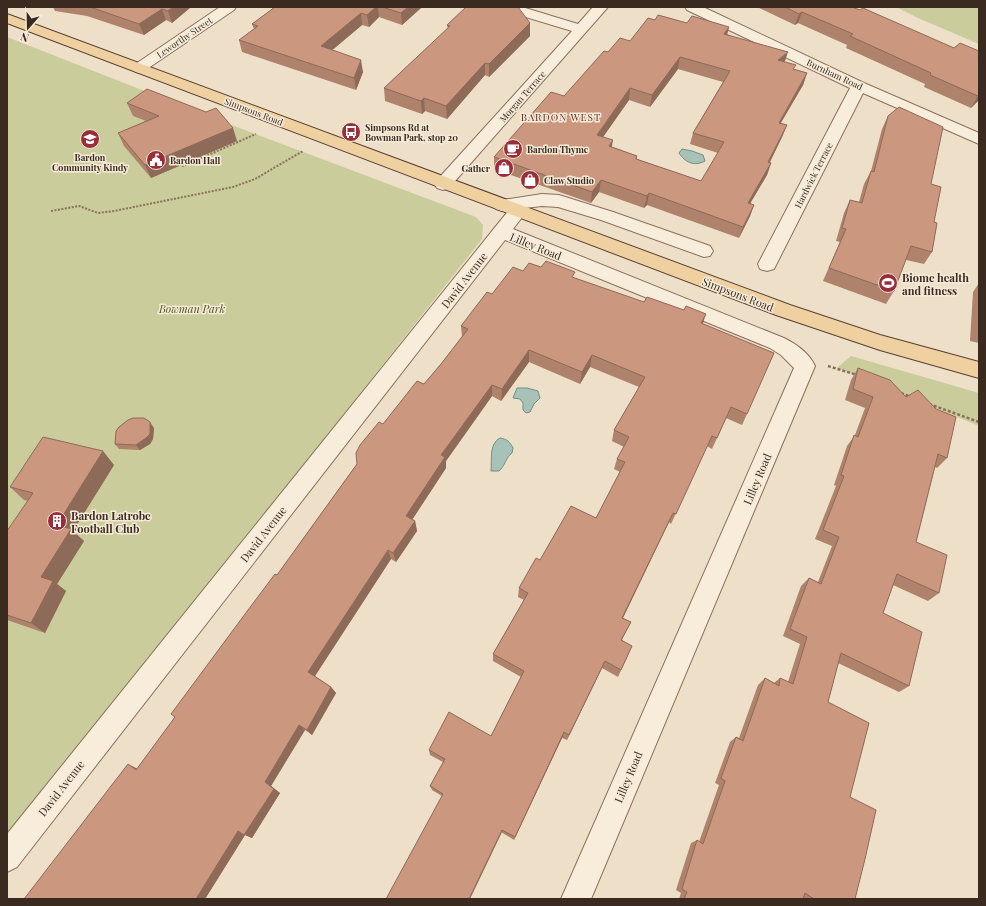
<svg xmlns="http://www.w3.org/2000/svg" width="986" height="906" viewBox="0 0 986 906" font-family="'Playfair Display',serif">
<rect width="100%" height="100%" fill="#eedfc8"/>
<path fill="#cbcc9b" d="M896 7H979V44L918 18Z
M7 37 221 121 476 217 483 225 482 239 7 841Z
M851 356 979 393V426L837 368Z"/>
<path fill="#a8c2b8" stroke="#6f9085" d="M682 149 692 151 703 155 705 161C694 167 685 162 679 153Z
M517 388H527L538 391 540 398 534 404 530 412 526 413 523 410V403L520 399 513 398Z
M500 438C507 439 510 442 513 448L512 453C506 457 505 466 499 471H491C492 459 489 444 500 438Z"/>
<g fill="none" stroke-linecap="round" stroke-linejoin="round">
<g stroke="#89705d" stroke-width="2">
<path id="minor" d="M220 7H236L234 10 144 71 139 73 134 71 131 68 134 65Z
M500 7H522L578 24 593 7H608L449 188 443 190 437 188 434 184 437 180 572 31 502 10Z
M685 7H703L864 83 979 133V144L863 93 774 269 767 271 760 269 758 264 850 88 687 10Z
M542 194 559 195 613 212 710 246 713 251 710 256 704 257 601 220 558 207 542 206 525 208 527 211 513 229 784 338C796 344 809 353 815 366L591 899H561L794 368 781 355 770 348 505 240 17 867 7 872V834L509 210 502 211 496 209 493 205 496 201Z"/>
</g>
<g stroke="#583f31" stroke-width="2">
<path id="major" d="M7 14 790 305 880 335 979 362V378L880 350 776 315 7 23Z"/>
</g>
<path stroke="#89705d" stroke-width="2" stroke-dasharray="2 1.5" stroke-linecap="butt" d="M180 162 183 166 256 134
M51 211 79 206 98 213 114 211 233 187 255 179 303 151"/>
<path stroke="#89705d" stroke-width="2.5" stroke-dasharray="3 2" stroke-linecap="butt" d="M828 366 857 375
M901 393 911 397
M929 404 979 422"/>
<use href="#minor" fill="#f8eddb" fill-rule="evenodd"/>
<use href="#major" fill="#efd0a1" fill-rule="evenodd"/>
</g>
<path fill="#af826c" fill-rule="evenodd" d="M53 7H191L172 23 166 20 144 35 87 16 55 11Z
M275 7H421V8L402 25 379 17 369 27 362 25 332 50 363 72 356 90 242 52 239 40 254 29 252 24Z
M757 7H852L954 48 979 51V100L971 108 924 87 925 84 846 48 847 45 798 23 795 25Z
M655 20 729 27 727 34 785 62 794 69 807 73 803 85 781 123 787 125 782 137 770 162 771 163 767 175 750 203 754 205 750 216 739 238 647 205 644 208 599 192 591 203 494 169V157L564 96 608 52 630 41ZM678 69 723 82 693 133 690 144 718 153 701 181 637 159V156L612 147 603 137 629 100 650 107Z
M530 23V36L489 77 485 75 447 119 425 111 422 114 385 101 384 88 448 29 447 25Z
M127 103 206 112 237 141 151 178 124 146 118 133 146 121 133 116Z
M888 116 931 184 934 222 932 252 924 264 906 260 894 291 886 304 823 281 840 242 836 241 844 213 850 200 859 202 864 184 871 171 882 129Z
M541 267 574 278 703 324 747 414 742 425 726 418 712 449 707 446 671 524 669 522 623 618 631 622 622 640 632 646 618 677 602 668 567 740 562 738 514 840 432 790 430 786 443 762 430 755 429 750 491 736 521 677 493 661V654L524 600 518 597 519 588 540 560 596 518 620 472 614 469 617 459 624 447 612 441 614 430 639 387 590 367 580 384 529 362 501 401 492 396 446 461V468L412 520 415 521 417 531 396 562 391 559 315 676 331 687 336 693 312 735 305 730 271 786 280 793 252 838 245 835 205 899H24L138 768 175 717 357 464 383 424 424 384 441 364 462 337 461 326 492 294 523 271Z
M979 283V343L970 341 973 292Z
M858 368 947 458 937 468 935 467 916 542 939 593 928 601 893 585 883 613 909 686 899 692 838 663 828 702 850 797 855 899H679L681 893 676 890 691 843 697 840 699 842 719 785 715 783 730 742 736 737 739 738 758 685 765 678 774 683 780 678 788 682 800 644 783 636 801 586 809 578 818 582 832 546 815 539 836 486 834 485 847 446 855 435 865 408 845 400 851 380Z
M154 428 153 439 150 444 140 450 119 449 115 444Z
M114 465 73 531 84 541 57 584 66 591 45 633 7 620V531L28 501 24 500 10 487Z"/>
<path fill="#8e6a58" d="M173 7H191L172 23 168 11Z
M376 7H378L379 17 369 27 367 15Z
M408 7H421V8L402 25 401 13Z
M162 9 166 20 144 35 139 24Z
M802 12 798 23 795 25 799 14Z
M361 13 362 25 323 58 321 46Z
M530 23V36L489 77V64Z
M729 27 726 39 724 34Z
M788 52 784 64 778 60Z
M680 57 678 69 650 107 652 95Z
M361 60 363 72 356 90 354 78Z
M485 63V75L447 119 446 106Z
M807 73 803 85 774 134 779 123Z
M630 88 629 100 596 147 597 135Z
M979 95V100L971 108 978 96Z
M424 98 425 111 422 114 421 101Z
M787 125 782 137 764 174 768 162Z
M233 128 237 141 151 178 145 165Z
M613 140 611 152 609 146Z
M771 163 767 175 744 214 748 203Z
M601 180 599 192 591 203 592 192Z
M649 193 647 205 644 208 647 196Z
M754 205 750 216 739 238 743 227Z
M706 314 702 326 701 323Z
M529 350V362L501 401 502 389Z
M592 355 590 367 580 384 582 372Z
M492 385V396L446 461V468L408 526 406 516 441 455Z
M150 422 154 428 153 439 150 444 140 450 136 445Z
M103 451 114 465 73 531 84 541 57 584 66 591 45 633 31 623 41 577 57 525Z
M673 513 669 522 619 626 622 618Z
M415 521 417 531 396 562 393 553Z
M388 550 391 559 313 679 308 672Z
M605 661 602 668 567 740 569 735Z
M331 687 336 693 312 735 307 730Z
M299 725 305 730 271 786 280 793 252 838 245 835 205 899H196L238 831 265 782Z
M564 732 562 738 514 840 515 837Z
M128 764 138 769 136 770Z
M502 830V832L470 899H469Z"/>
<path fill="#cb977e" stroke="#8e6a58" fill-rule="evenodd" d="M90 7H173L168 11 162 9 139 24Z
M275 7H376L367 15 361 13 321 46 361 60 354 78 239 40 258 26 252 24Z
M382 7H408L401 13Z
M466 7H518L530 23 489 64 485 63 446 106 424 98 421 101 384 88 450 26 447 25Z
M785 7H852L860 10 863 8 954 48 960 43 979 51V56L978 58H979V95L978 96 930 75 931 73 850 36 853 34 802 12 799 14Z
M658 15 687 23 692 16 729 27 724 34 788 52 778 60 796 65 793 69 807 73 779 123 787 125 768 162 771 163 748 203 754 205 743 227 649 193 647 196 601 180 592 192 494 157 551 92 564 96 604 51 608 52 620 38 630 41 648 18 655 20ZM680 57 730 71 693 133 724 142 701 181 636 159 637 156 609 146 613 140 597 135 630 88 652 95Z
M147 89 206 112 216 108 233 128 145 165 118 133 159 116 127 103Z
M899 107 943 127 931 184 941 187 934 222 937 223 932 252 911 246 894 291 829 268 846 229 842 228 850 200 862 203 871 171 874 172 888 116Z
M546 261 575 272 572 277 644 302 647 297 684 310 686 306 706 314 701 323 774 353 747 414 731 407 717 438 712 436 676 514 673 513 622 618 631 622 621 640 632 646 621 670 605 661 569 735 564 732 515 837 502 830 469 899H386L443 794 430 786 445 759 429 750 449 712 491 736 524 671 493 654 528 593 519 588 536 558 540 560 571 506 596 518 625 462 617 459 629 437 614 430 645 377 592 355 582 372 529 350 502 389 492 385 441 455 445 457 406 516 415 521 393 553 388 550 308 672 331 687 307 730 299 725 265 782 274 789 244 835 238 831 196 899H24L128 764 136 770 175 717 171 714 248 610 275 574 277 575 357 464 356 453 360 445 379 422 383 424 417 381 424 384 441 364 468 329 461 326 487 292 492 294 513 267 523 271 529 263 541 267Z
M858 368 890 380 906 397 918 390 936 409 956 417 947 458 938 454 916 542 947 555 939 593 897 574 883 613 922 632 909 686 841 653 828 702 869 723 850 797 876 810 865 859 855 899H814L805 893 803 899H684L687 892 682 889 697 840 703 844 725 781 721 778 736 737 743 741 765 678 779 686 780 678 793 684 807 637 790 629 809 578 821 584 839 537 823 530 844 476 841 475 854 435 858 437 873 397 853 389Z
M133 418H144L150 422V434L146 438 136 445 115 444 116 431 119 427 128 420Z
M43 437 103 451 57 525 71 529 41 577 53 581 31 623 7 615V531L33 493 10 487Z"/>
<defs>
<g id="bus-disc" transform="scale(1)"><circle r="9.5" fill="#972e39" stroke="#f5ead7"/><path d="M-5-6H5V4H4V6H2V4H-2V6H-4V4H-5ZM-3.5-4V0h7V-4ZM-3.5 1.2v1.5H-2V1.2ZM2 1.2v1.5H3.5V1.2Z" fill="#fff"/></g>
<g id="school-disc" transform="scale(1)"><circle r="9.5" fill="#972e39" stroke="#f5ead7"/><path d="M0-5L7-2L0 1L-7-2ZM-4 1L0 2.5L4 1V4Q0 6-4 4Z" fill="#fff"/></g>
<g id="cafe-disc" transform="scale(1)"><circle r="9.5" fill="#972e39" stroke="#f5ead7"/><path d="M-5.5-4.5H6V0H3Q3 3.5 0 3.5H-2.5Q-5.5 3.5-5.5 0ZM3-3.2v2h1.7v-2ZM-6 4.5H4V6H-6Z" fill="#fff"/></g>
<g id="civic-disc" transform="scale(1)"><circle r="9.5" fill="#972e39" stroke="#f5ead7"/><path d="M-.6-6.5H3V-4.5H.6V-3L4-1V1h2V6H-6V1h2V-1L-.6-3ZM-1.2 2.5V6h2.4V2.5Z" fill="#fff"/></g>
<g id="shop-disc" transform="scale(1)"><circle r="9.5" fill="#972e39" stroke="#f5ead7"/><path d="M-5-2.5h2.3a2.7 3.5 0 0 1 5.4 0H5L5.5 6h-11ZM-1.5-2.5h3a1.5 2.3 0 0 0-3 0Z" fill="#fff"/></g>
<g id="stadium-disc" transform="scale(1)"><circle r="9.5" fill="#972e39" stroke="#f5ead7"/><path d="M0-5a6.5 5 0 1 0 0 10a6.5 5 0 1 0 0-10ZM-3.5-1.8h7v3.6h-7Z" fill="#fff"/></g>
<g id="building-disc" transform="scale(1)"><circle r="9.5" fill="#972e39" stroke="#f5ead7"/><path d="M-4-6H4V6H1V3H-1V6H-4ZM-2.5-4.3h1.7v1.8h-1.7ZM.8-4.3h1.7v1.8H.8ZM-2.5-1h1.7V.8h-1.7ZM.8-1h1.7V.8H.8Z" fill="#fff"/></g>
</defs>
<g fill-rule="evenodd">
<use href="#bus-disc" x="351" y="132"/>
<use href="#school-disc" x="90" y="139"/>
<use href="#cafe-disc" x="513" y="149"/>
<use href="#civic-disc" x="156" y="160"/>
<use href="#shop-disc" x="504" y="168"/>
<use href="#shop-disc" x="530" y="180"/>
<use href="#stadium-disc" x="888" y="283"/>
<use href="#building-disc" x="57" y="521"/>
</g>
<g text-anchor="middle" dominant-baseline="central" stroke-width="3" stroke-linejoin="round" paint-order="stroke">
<g font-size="9" fill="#3a2a20" stroke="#f5ead7">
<text transform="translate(184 37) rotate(-34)">Leworthy Street</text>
<text transform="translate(835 74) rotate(25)">Burnham Road</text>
<text transform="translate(522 96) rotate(-49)">Morgan Terrace</text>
<text transform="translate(254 111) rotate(21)">Simpsons Road</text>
<text transform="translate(813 175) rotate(-63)">Hardwick Terrace</text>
</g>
<g font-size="9" font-weight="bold" fill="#3a2a20" stroke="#f5ead7" text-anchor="start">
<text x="365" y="127">Simpsons Rd at<tspan x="365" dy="10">Bowman Park, stop 20</tspan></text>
<text x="527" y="149">Bardon Thyme</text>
<text x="90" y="157" text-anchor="middle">Bardon<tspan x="90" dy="10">Community Kindy</tspan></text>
<text x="170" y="160">Bardon Hall</text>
<text x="490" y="168" text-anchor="end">Gather</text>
<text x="544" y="180">Claw Studio</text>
</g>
<g font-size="10" letter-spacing="1" fill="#662820" stroke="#f5ead7">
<text x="561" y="117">BARDON WEST</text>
</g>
<g font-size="11" fill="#3a2a20" stroke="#f5ead7">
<text transform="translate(536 246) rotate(22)">Lilley Road</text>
<text transform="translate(464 280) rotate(-52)">David Avenue</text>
<text transform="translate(738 294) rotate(21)">Simpsons Road</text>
<text transform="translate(757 479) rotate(-67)">Lilley Road</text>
<text transform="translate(263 534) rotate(-52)">David Avenue</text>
<text transform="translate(628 777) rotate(-67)">Lilley Road</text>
<text transform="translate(61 788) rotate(-52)">David Avenue</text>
</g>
<g font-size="11" font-weight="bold" fill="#3a2a20" stroke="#f5ead7" text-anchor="start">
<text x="902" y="277">Biome health<tspan x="902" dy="13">and fitness</tspan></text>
<text x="71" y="515">Bardon Latrobe<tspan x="71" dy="13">Football Club</tspan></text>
</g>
<g font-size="11" font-style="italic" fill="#4f5627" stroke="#f5ead7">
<text x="192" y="308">Bowman Park</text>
</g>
</g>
<rect width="986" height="906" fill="none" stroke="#3a2a20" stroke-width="16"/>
<g transform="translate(28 28) rotate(200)" stroke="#f5ead7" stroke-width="3" paint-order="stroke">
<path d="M0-3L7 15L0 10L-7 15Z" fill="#3a2a20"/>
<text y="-6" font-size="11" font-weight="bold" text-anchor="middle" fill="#3a2a20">N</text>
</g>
</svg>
